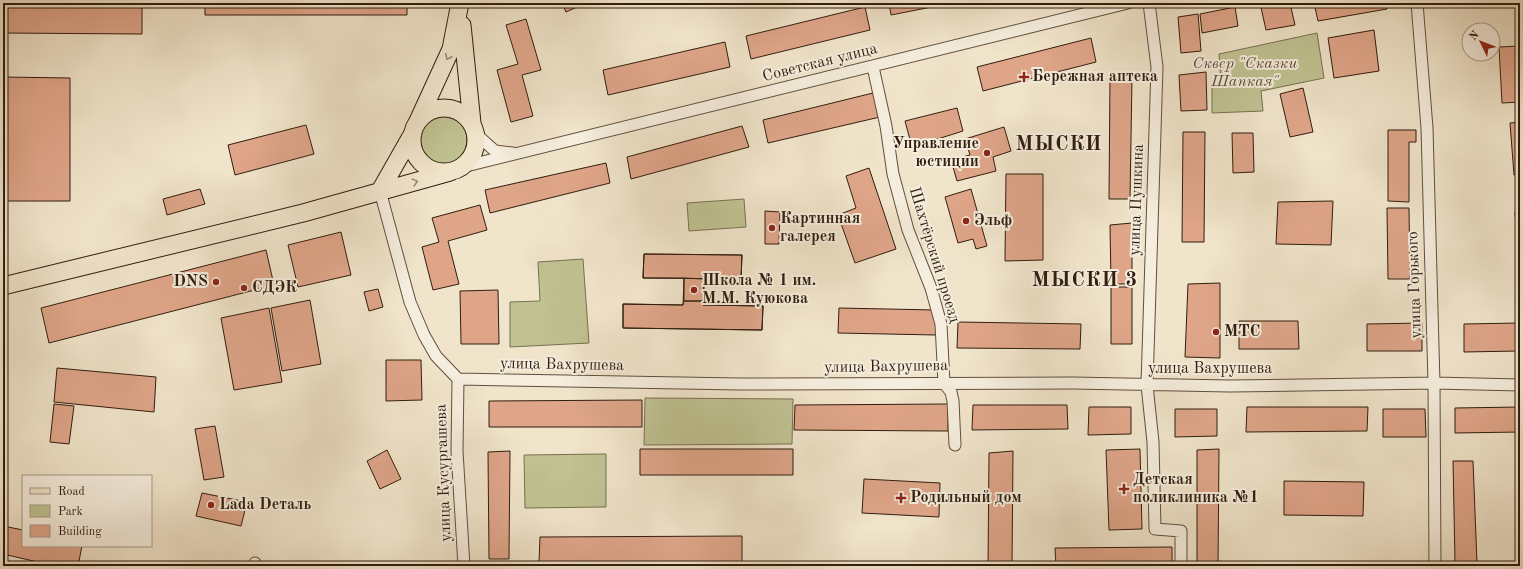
<svg xmlns="http://www.w3.org/2000/svg" width="1523" height="569" viewBox="0 0 1523 569" font-family="'Old Standard TT',serif">
<rect width="100%" height="100%" fill="#f0e4ca"/>
<filter id="stains"><feTurbulence type="fractalNoise" baseFrequency=".005" numOctaves="4"/><feColorMatrix values="0 0 0 0 .2 0 0 0 0 .09 0 0 0 0 .02 0 0 0 .5 -.17"/></filter>
<radialGradient id="worn" r=".72"><stop offset=".6" stop-color="#630" stop-opacity="0"/><stop offset="1" stop-color="#630" stop-opacity=".3"/></radialGradient>
<path fill="#c0c292" stroke="#787050" d="M1317 33 1324 78 1261 91 1263 111 1212 113V85L1221 84 1219 54Z
M419 140a24 24 0 1 1 48 0a24 24 0 1 1-48 0Z
M744 199 746 227 689 231 687 203Z
M583 259 589 343 510 347V302L540 301 538 262Z
M645 398 793 399 792 444 644 445Z
M606 454V507L525 508 524 455Z"/>
<path fill="#dfa589" stroke="#311d0e" d="M3 3H142V34L3 33Z
M205 3H407V15H205Z
M562 3H586L566 12Z
M889 3H952L891 15Z
M1260 3H1290L1295 25 1266 30Z
M1314 3H1386L1387 9 1318 21Z
M865 7 870 30 751 59 746 36Z
M1235 7 1238 26 1202 33 1200 14Z
M1198 14 1201 51 1181 53 1178 17Z
M526 19 541 70 522 75 533 116 511 122 497 70 518 64 506 25Z
M1374 30 1379 71 1334 78 1328 38Z
M1091 38 1096 62 983 91 977 67Z
M725 42 730 67 608 95 603 70Z
M1520 46V102L1502 103 1499 47Z
M1206 72 1207 110 1181 111 1179 75Z
M3 77 70 78V201H3Z
M1110 78H1132L1130 199H1109Z
M1303 88 1313 132 1290 137 1280 94Z
M873 93 880 117 768 143 763 120Z
M957 108 963 131 912 147 905 121Z
M1520 122V175H1514L1510 123Z
M306 125 314 154 235 175 228 145Z
M742 126 749 147 631 179 627 157Z
M1004 127 1011 151 993 157 996 171 957 181 951 160 970 155 965 139Z
M1388 130H1416V142H1409V202L1388 201Z
M1183 132H1205L1204 242H1182Z
M1232 133H1253L1254 172 1233 173Z
M606 163 610 183 490 213 485 190Z
M869 168 896 249 855 263 838 215 856 208 846 176Z
M1006 174H1043V260L1005 261Z
M200 189 205 204 167 215 163 199Z
M971 189 987 246 976 249 973 239 958 243 945 197Z
M1333 201 1331 245 1276 244 1278 202Z
M480 205 487 230 448 241 459 284 433 290 422 247 439 242 432 218Z
M1387 208H1409L1410 279H1388Z
M765 211 780 212 779 244H765Z
M1520 211V290L1515 212Z
M1132 223V284H1111L1110 225Z
M341 232 351 275 298 287 288 245Z
M266 250 274 285 49 343 41 308Z
M644 254 742 255 741 279H704L703 305 763 306 762 330 623 328V304L683 305 684 278H643Z
M644 254 742 255 741 279 643 278Z
M684 278 704 279V301H684Z
M1220 283V358L1185 357 1188 284Z
M1111 287H1132V344H1111Z
M378 289 383 307 369 311 364 292Z
M498 290 499 344H461L460 291Z
M310 300 321 364 282 371 271 308Z
M684 301H704L703 305 763 306 762 330 623 328V304L683 305Z
M269 308 282 382 234 390 221 318Z
M839 308 935 310 936 335 838 333Z
M1239 321H1298L1299 349H1239Z
M958 322 1081 324 1080 349 957 348Z
M1422 323V351H1367V324Z
M1519 323V351L1464 352V324Z
M386 360H421L422 400 386 401Z
M57 368 156 377 154 412 54 402Z
M642 400V427H489V401Z
M54 404 74 406 69 444 50 442Z
M948 404V431L794 430 795 405Z
M973 405H1067L1068 429 972 430Z
M1089 407H1131V434L1088 435Z
M1247 407H1368L1367 431 1246 432Z
M1520 407V432L1455 433V408Z
M1175 409H1217V436L1175 437Z
M1383 409H1425L1426 437H1383Z
M215 426 224 477 204 480 195 429Z
M640 449H793V475H640Z
M1140 449 1142 529 1109 530 1106 450Z
M1219 449 1218 566H1197V450Z
M387 450 401 479 380 489 367 461Z
M510 451 509 559H489L488 452Z
M1013 451 1012 566H988L989 453Z
M1453 461H1473L1477 563 1455 562Z
M864 479 940 483 939 517 862 513Z
M1284 481 1364 482 1363 516 1284 515Z
M202 493 247 502 241 526 196 516Z
M3 526 23 530V546H82L78 566H55L3 554Z
M742 536V562H539L540 537Z
M1172 547V566H1056L1055 548Z"/>
<g fill="none" stroke-linecap="round" stroke-linejoin="round">
<g stroke="#614f3d" stroke-width="13">
<path id="minor" d="M1149 3 1157 67 1147 385 1153 442 1155 529 1181 531V566
M1417 3 1427 128 1434 383 1435 566
M873 67 886 126 893 174 908 230 931 288 941 324 944 383 951 392 953 401 955 445
M476 134 495 151 513 153
M462 167 1128 3
M380 191 410 302 424 335 436 356 458 379 739 384 1072 383 1230 386 1434 383 1520 385
M458 379 457 451 464 566
M254 566 255 563"/>
</g>
<g stroke="#311d0e" stroke-width="19">
<path id="primary" d="M462 25 472 123
M412 140a32 32 0 1 1 64 0a32 32 0 1 1-64 0Z
M418 121 451 49 460 3
M380 191 413 133
M3 286 303 213 450 172"/>
</g>
<use href="#minor" stroke="#f5eddd" stroke-width="11"/>
<use href="#primary" stroke="#f0e4ca" stroke-width="17"/>
</g>
<defs><path id="oneway-chevron" d="M-2-3.5L2.5 0L-2 3.5" fill="none" stroke-width="1.6" stroke-linecap="round" stroke-linejoin="round"/></defs>
<g stroke="#9a8a75">
<use href="#oneway-chevron" transform="translate(448 57) rotate(115)"/>
<use href="#oneway-chevron" transform="translate(415 182) rotate(-15)"/>
</g>
<g fill="#8f2418" stroke="#f5eddd" stroke-width="1.5">
<path d="M1022 71h4v4h4v4h-4v4h-4v-4h-4v-4h4z"/>
<circle cx="987" cy="153" r="4"/>
<circle cx="966" cy="221" r="4"/>
<circle cx="772" cy="228" r="4"/>
<circle cx="216" cy="282" r="4"/>
<circle cx="244" cy="288" r="4"/>
<circle cx="694" cy="290" r="4"/>
<circle cx="1216" cy="332" r="4"/>
<path d="M1122 483h4v4h4v4h-4v4h-4v-4h-4v-4h4z"/>
<path d="M899 492h4v4h4v4h-4v4h-4v-4h-4v-4h4z"/>
<circle cx="211" cy="505" r="4"/>
</g>
<g text-anchor="middle" dominant-baseline="central" stroke-width="4" stroke-linejoin="round" paint-order="stroke">
<g font-size="16" fill="#311d0e" stroke="#f5eddd">
<text transform="translate(820 63) rotate(-14)">Советская улица</text>
<text transform="translate(1137 200) rotate(-88)">улица Пушкина</text>
<text transform="translate(934 255) rotate(73)">Шахтёрский проезд</text>
<text transform="translate(1415 285) rotate(-92)">улица Горького</text>
<text transform="translate(562 365) rotate(1)">улица Вахрушева</text>
<text transform="translate(886 367) rotate(-1)">улица Вахрушева</text>
<text x="1210" y="369">улица Вахрушева</text>
<text transform="translate(444 473) rotate(-92)">улица Кусургашева</text>
</g>
<g font-size="16" font-style="italic" fill="#5c4f36" stroke="#f5eddd">
<text x="1245" y="64">Сквер "Сказки<tspan x="1245" dy="18">Шапкая"</tspan></text>
</g>
<g font-size="16" font-weight="bold" fill="#311d0e" stroke="#f5eddd" text-anchor="start">
<text x="1032" y="77">Бережная аптека</text>
<text x="979" y="144" text-anchor="end">Управление<tspan x="979" dy="18">юстиции</tspan></text>
<text x="780" y="219">Картинная<tspan x="780" dy="18">галерея</tspan></text>
<text x="974" y="221">Эльф</text>
<text x="702" y="281">Школа № 1 им.<tspan x="702" dy="18">М.М. Куюкова</tspan></text>
<text x="208" y="282" text-anchor="end">DNS</text>
<text x="252" y="288">СДЭК</text>
<text x="1224" y="332">МТС</text>
<text x="1133" y="480">Детская<tspan x="1133" dy="18">поликлиника №1</tspan></text>
<text x="910" y="498">Родильный дом</text>
<text x="219" y="505">Lada Dеталь</text>
</g>
<g font-size="20" font-weight="bold" letter-spacing="1" fill="#311d0e" stroke="#f5eddd">
<text x="1059" y="145">МЫСКИ</text>
<text x="1085" y="281">МЫСКИ 3</text>
</g>
</g>
<rect width="1523" height="569" fill="none" stroke="#f0e4ca" stroke-width="16"/>
<rect x="4" y="4" width="1515" height="561" fill="none" stroke="#311d0e" stroke-width="2"/>
<rect x="8" y="8" width="1507" height="553" fill="none" stroke="#311d0e"/>
<rect x="22" y="475" width="130" height="72" fill="#f5eddd" stroke="#a79a8a"/>
<rect x="30" y="488" width="20" height="6" fill="#f0e4ca" stroke="#a79a8a"/>
<text x="58" y="495" font-size="12" fill="#311d0e">Road</text>
<rect x="30" y="505" width="20" height="12" fill="#c0c292" stroke="#a79a8a"/>
<text x="58" y="515" font-size="12" fill="#311d0e">Park</text>
<rect x="30" y="525" width="20" height="12" fill="#dfa589" stroke="#a79a8a"/>
<text x="58" y="535" font-size="12" fill="#311d0e">Building</text>
<g transform="translate(1481 42) rotate(313)"><circle r="19" fill="#f5eddd" stroke="#a79a8a"/>
<path d="M0-3L7 15L0 10L-7 15Z" fill="#8f2418"/>
<text y="-6" font-size="11" font-weight="bold" text-anchor="middle" fill="#311d0e">N</text>
</g>
<rect width="100%" height="100%" filter="url(#stains)"/>
<rect width="100%" height="100%" fill="url(#worn)"/>
</svg>
